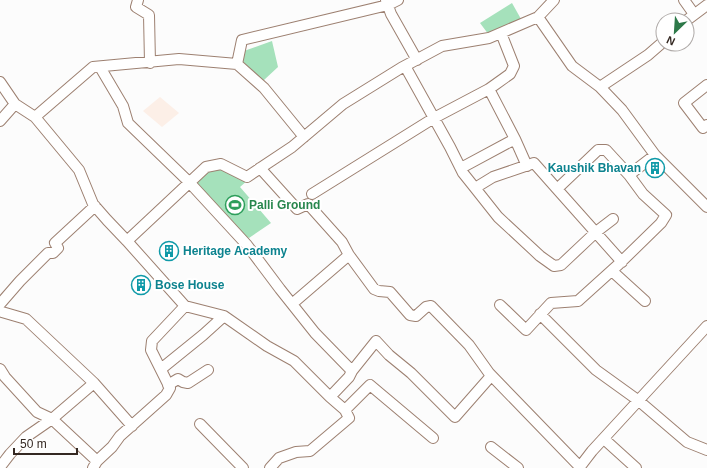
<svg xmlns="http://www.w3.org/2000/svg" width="707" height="468" viewBox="0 0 707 468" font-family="Arial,sans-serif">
<rect width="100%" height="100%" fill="#fcfcfc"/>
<path fill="#fcefe7" d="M160 97 179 113 162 127 143 111Z"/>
<path fill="#a5e1bb" d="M512 3 521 19 489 35 480 23Z
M272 41 278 67 264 80 261 81 239 63 244 51Z
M222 168 248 180 240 187 271 223 249 238 239 233 192 182 206 170Z"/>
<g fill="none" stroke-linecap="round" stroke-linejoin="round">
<g stroke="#9d8071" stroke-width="12">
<path id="minor" d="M138 0 136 7 149 15 150 63
M386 0 391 14 417 60
M684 0 694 14
M538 17 572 66 600 87 622 110 655 155 707 207
M687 20 707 5
M237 64 242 40 388 5 398 0
M405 66 450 147 463 173 475 188 493 177 534 163 557 189 598 150H606L629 175 655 155
M0 82 15 104
M707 85 684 103 703 128 707 125
M600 87 648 55 663 42
M489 89 510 74 514 66 501 33
M35 117 93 67 179 59 237 64 264 88 304 137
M0 121 15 104 35 117 79 170 93 204 107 220 127 241 206 167 221 164 247 177 292 147 343 104 401 68 442 46 489 38 538 17 554 0
M515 139 527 166
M260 168 297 209 308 204 342 242 349 255 292 304
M475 188 498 217 540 256 554 266 561 265 596 232 613 219
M557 189 622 262
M312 194 434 118 489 89 515 139 461 168
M127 241 185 306
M349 255 374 289 379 291 390 292 410 315 416 316 426 307 431 306 469 345 489 373 580 467
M612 271 645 301
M0 304 20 281 48 253H53L58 248 55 243 95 206
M500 305 526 330 551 303 578 301 619 264 661 223 666 215 643 194 629 175
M540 314 596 370 639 401 687 442 707 450
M0 369 5 377 37 412 52 419 97 461
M161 369 203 335 224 316
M352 371 376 341 389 355 411 373 455 417 491 376
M94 383 132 426
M168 385 178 379 183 382 188 383 208 370
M345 410 370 385 433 438
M200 424 243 468
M604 439 636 468
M491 447 518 468
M0 467 10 454 26 437 52 419 94 383 26 319 2 312
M93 468 97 461 112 447 120 436 166 395 170 388 151 350 152 341 185 306 224 316 267 346 294 361 330 397 349 377 352 371 315 333 280 289 247 245 189 182 128 123 123 106 100 67
M270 468 279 458 296 452 310 451 349 418 345 410 330 397
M579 468 592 451 707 326"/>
</g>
<use href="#minor" stroke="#fff" stroke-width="10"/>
</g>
<defs>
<g id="building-ring" transform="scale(1)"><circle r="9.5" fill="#fff" stroke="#0f9aa8" stroke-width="1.5"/><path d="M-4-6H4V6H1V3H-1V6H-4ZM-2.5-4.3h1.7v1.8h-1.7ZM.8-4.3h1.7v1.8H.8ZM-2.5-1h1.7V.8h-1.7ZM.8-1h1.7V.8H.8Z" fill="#0f9aa8"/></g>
<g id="stadium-ring" transform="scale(1)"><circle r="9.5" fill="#fff" stroke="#2e9e5b" stroke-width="1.5"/><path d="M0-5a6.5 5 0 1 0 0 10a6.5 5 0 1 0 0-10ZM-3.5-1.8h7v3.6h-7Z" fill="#2e9e5b"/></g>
</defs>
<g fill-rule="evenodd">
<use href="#building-ring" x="655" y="168"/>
<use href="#stadium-ring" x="235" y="205"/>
<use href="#building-ring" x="169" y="251"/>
<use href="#building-ring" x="141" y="285"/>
</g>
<g text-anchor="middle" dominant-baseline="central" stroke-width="4" stroke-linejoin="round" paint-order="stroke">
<g font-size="12" font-weight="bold" fill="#0d838f" stroke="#fff" text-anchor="start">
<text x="641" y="168" text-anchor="end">Kaushik Bhavan</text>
<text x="183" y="251">Heritage Academy</text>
<text x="155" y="285">Bose House</text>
</g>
<g font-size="12" font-weight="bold" fill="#27864d" stroke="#fff" text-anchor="start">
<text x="249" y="205">Palli Ground</text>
</g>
</g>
<g transform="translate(675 32) rotate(205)"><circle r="19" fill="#ffffff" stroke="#aea9a7"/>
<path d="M0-3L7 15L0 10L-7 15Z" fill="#2d7949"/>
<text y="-6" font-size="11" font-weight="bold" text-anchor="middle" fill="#342822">N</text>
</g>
<path d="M14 448v6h63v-6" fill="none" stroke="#342822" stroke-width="2"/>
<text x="20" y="448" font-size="12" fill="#342822" stroke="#ffffff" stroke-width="3" paint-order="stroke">50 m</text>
</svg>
